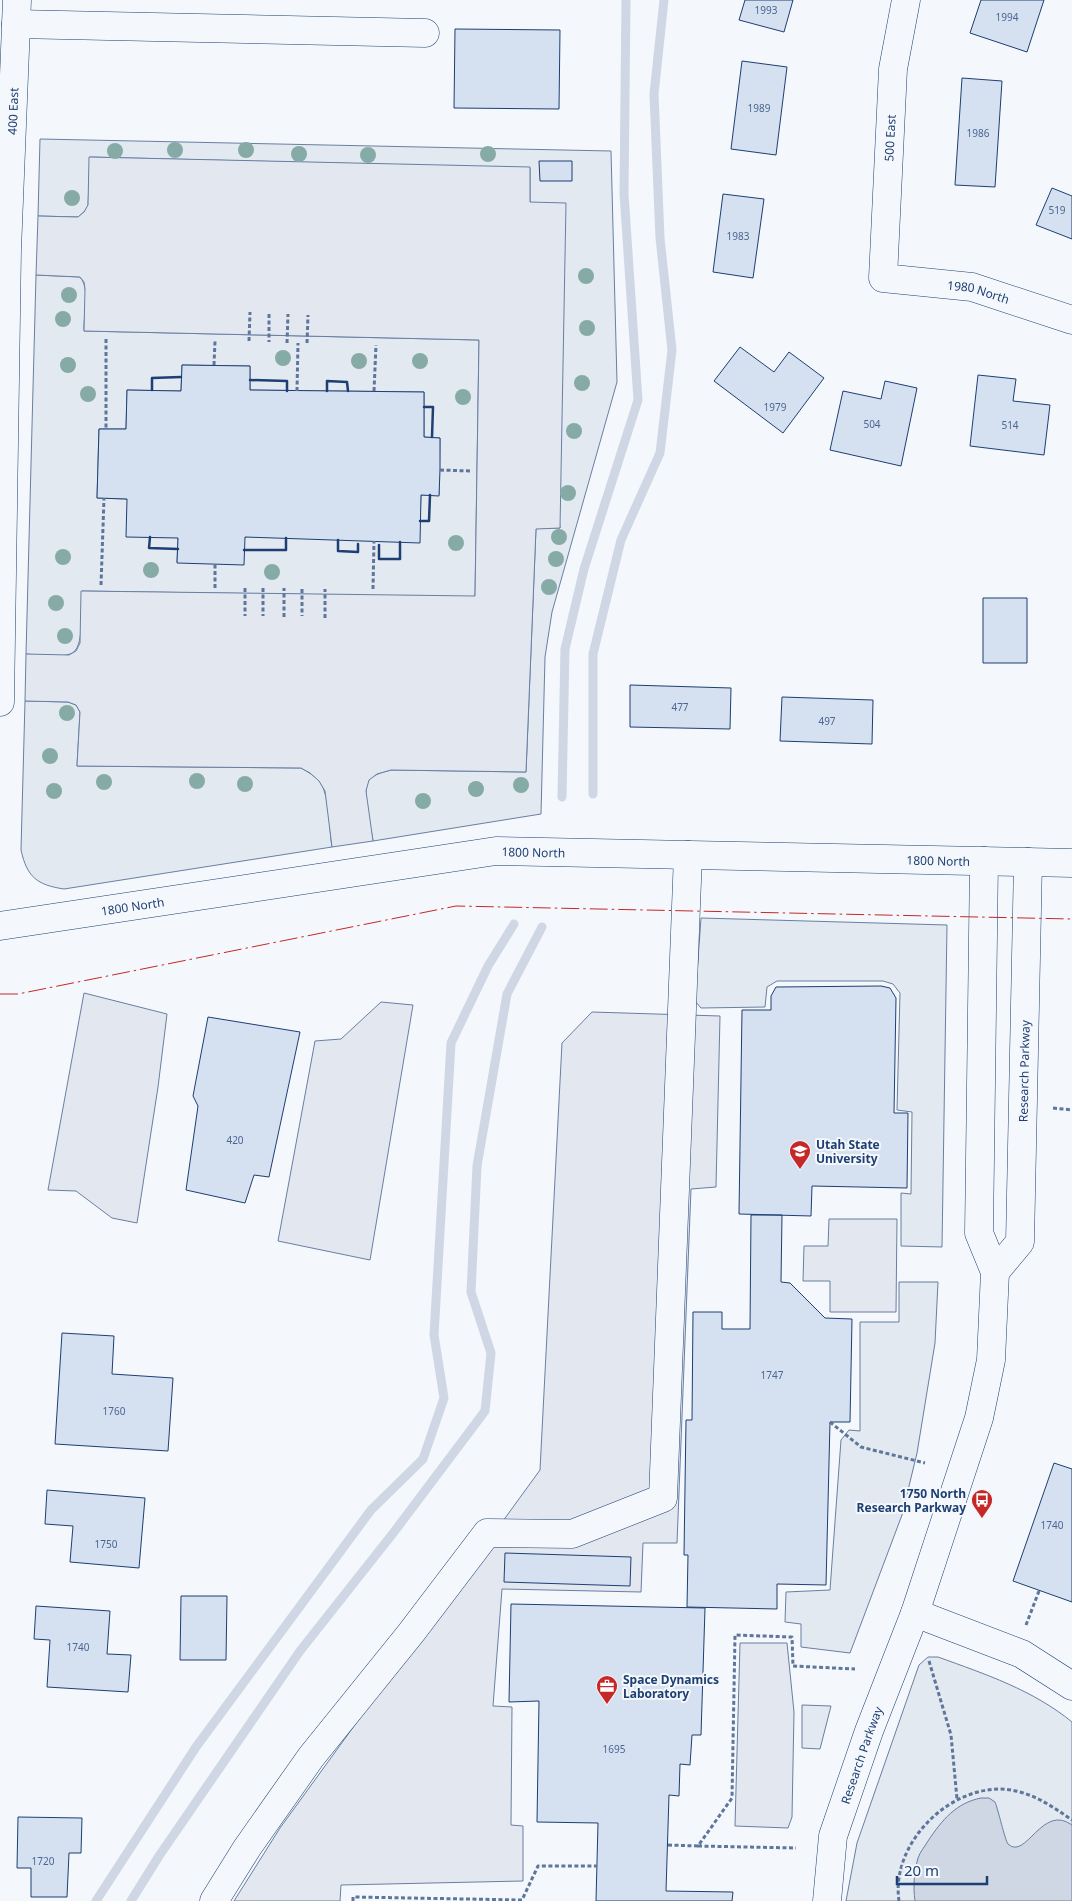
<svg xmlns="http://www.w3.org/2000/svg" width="1072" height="1901" viewBox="0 0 1072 1901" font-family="'Noto Sans',sans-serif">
<rect width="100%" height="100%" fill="#f4f7fb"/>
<path fill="#e3e9f0" stroke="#687fa3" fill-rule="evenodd" d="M40 139 611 151 617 382 552 612 545 657 541 814 373 841C371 826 361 792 369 780 374 774 384 772 391 770L526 772 536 528H560L530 203V168L90 157 88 206 84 212 78 217 38 216Z
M36 275 80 277C91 290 83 315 84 331L479 340 475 597 82 591C80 605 86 650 70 654 60 658 38 655 26 654ZM182 365 250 366V390L424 392V437L440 438 439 495H421L420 521 245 537 177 562 178 538 127 499 97 498 99 429H126L127 390 181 391Z
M25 701 68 702 76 705 80 712 77 766 301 768C308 772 315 776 320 782 330 796 329 830 332 847L64 889C37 885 27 877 21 850Z
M701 918 947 925 942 1247 901 1246V1193L911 1194 912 1112 897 1110 900 993 893 984 883 981H777L767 987 765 1007 701 1008 695 1001Z
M899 1282H938L935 1343 917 1453 902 1515 850 1653 801 1647V1624L785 1622 786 1592 830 1590 841 1440 849 1430 860 1431V1322H899Z
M928 1657H938C985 1674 1033 1690 1072 1722V1901H846L857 1843 919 1665Z
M802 1705 831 1706 820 1749 802 1748Z"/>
<path fill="#e3e8f0" stroke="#687fa3" d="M89 157 530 167V202L566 203 560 528 536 529 526 772 391 770 377 774 369 780 366 791 373 841 332 847 325 791 319 781 310 773 301 768 77 766 80 712 76 705 68 702 25 701 26 654 69 655 76 651 80 643 81 591 475 596 479 340 84 331 85 289 84 282 80 277 36 275 38 216 78 217 84 212 88 205Z
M84 993 167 1014 158 1087 137 1223 112 1218 76 1191 48 1190Z
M381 1002 413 1005 370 1260 278 1241 315 1041 341 1039Z
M592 1012 720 1016 716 1187 691 1189 677 1543H643L641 1592 502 1589 493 1706 512 1707 511 1825 523 1826V1881L341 1885 340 1901H234L280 1828 540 1470 562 1043Z
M829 1219H897L896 1312H830V1281H803L804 1246H828Z
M740 1643H787L794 1712 792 1817 788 1828 735 1826Z"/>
<path fill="#cfd7e4" stroke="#687fa3" d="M981 1798H989L995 1802C998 1809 1005 1840 1008 1844 1026 1861 1042 1803 1072 1825V1901H915C913 1886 914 1872 918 1858 920 1852 925 1846 928 1841 942 1820 956 1803 981 1798Z"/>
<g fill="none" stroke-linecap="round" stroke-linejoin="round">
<path stroke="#cfd7e4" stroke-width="9" d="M593 794V654L621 540 660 453 672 350 660 238 654 94 664 0
M562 797 565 649 584 569 638 400 624 194 626 0
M96 1901 196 1747 371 1510 423 1459 444 1398 434 1335 451 1043 488 966 514 924
M131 1901 159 1856 300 1651 394 1532 485 1411 491 1353 471 1292 477 1166 507 994 542 927"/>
</g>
<path fill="#d5e0f0" stroke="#1d3f73" d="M745 0H793L784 32 739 20Z
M981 0H1044L1027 52 970 33Z
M455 29 560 30 559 109 454 108Z
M742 61 787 67 776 155 731 149Z
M962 78 1002 81 995 187 955 185Z
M539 161H572V181H540Z
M1052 188 1072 196V239L1036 225Z
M723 194 764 199 753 278 713 272Z
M740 347 774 372 789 352 824 378 783 433 714 381Z
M182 365 250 366V390L424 392V437L440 438V470L439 496 421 495 420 543 245 537 244 565 177 563 178 538 126 537 127 499 97 498 99 429H126L127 390 181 391Z
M978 375 1016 379 1013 401 1050 405 1044 455 970 446Z
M885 381 917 388 901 466 830 450 843 391 881 399Z
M983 598H1027V663H983Z
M630 685 731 688 730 729 630 727Z
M782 697 873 700 872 744 780 741Z
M881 986 890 988 896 998 894 1113H908L907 1188 812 1186 811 1216 739 1214 742 1010H771V996L776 987Z
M208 1017 300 1032 269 1177 254 1175 245 1203 186 1190 198 1106 193 1096Z
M751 1215H782L781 1282 790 1283 825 1318 852 1319 850 1422H830L826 1585 777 1584V1609L687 1607 688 1555H684L686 1420H692L693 1312H722V1329H750Z
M62 1333 114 1336 112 1374 173 1378 168 1451 55 1444Z
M1054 1463 1072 1469V1602L1013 1581Z
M47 1490 145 1498 139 1568 70 1562 73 1526 45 1524Z
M505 1553 631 1557 630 1586 504 1582Z
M181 1596H227L226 1660H180Z
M511 1604 705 1608 701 1735H692L690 1765 680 1764 679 1796 669 1795 666 1891 733 1892 732 1901H596L598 1823 537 1822 539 1701 509 1702Z
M36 1606 110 1611 107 1654 131 1655 128 1692 47 1687 50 1640 34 1639Z
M18 1817 82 1818 81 1853H69L67 1897H31V1868H17Z"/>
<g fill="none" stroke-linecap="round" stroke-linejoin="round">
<g stroke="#1d3f73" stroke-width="29">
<g id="minor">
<path id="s1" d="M906 0 893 69 883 278 972 287 1072 320"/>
<path d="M16 24 425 33"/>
<path id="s2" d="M0 702 7 250 17 0"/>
<path id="s3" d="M0 926 496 851 1072 863"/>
<path id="s4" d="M995 1272 1020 1242 1028 862"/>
<path d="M915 1613 1022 1654 1072 1686"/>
<path d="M214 1901 247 1848 311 1757 411 1633 487 1533 572 1534 663 1498 688 855"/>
<path id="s5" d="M827 1901 833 1836 869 1731 915 1613 979 1418 991 1360 995 1272 979 1233 984 861"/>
</g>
</g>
<path stroke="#5e769c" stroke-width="3" stroke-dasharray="4 2.5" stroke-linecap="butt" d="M269 314V342
M106 339V429
M249 341 250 312
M287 343 288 314
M307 343 308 315
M214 365 215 341
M297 391 298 343
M374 391 376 345
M440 470 471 471
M101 585 104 498
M215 588V564
M245 588V616
M263 588V616
M302 589V616
M373 589 374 541
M284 617V588
M325 618V589
M1053 1108 1072 1110
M830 1422 861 1447 925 1463
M1026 1625 1039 1591
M929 1661 951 1735 957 1799
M668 1845 698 1846 732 1798 735 1635 792 1637 793 1666 855 1669
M698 1846 796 1848
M353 1901V1897L522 1900 538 1866H597
M899 1901C890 1842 953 1781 1011 1790 1035 1794 1053 1807 1072 1820"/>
<use href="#minor" stroke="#f4f7fb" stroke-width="28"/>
<path stroke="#1d3f73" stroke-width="2.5" d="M250 380 287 381V391
M152 390V378L181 377
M327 391V381L347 382 348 391
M424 407H433L432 437
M420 521H429L430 495
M150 537 149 548 178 549
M338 540V551L358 552V544
M379 545V559H400V542
M244 550H286V538"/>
<path stroke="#c62828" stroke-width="1" stroke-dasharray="18 4 2.5 4" stroke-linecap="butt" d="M0 994H18L456 906 1072 919"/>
</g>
<g fill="#86aba6">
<circle cx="175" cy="150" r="8"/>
<circle cx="246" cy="150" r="8"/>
<circle cx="115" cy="151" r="8"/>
<circle cx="299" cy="154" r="8"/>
<circle cx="488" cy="154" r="8"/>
<circle cx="368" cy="155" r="8"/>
<circle cx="72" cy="198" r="8"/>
<circle cx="586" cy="276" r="8"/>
<circle cx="69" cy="295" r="8"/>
<circle cx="63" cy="319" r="8"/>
<circle cx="587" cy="328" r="8"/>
<circle cx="283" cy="358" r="8"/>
<circle cx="359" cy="361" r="8"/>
<circle cx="420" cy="361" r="8"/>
<circle cx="68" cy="365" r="8"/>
<circle cx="582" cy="383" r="8"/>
<circle cx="88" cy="394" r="8"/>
<circle cx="463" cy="397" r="8"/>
<circle cx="574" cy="431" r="8"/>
<circle cx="568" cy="493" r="8"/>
<circle cx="559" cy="537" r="8"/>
<circle cx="456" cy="543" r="8"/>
<circle cx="63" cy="557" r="8"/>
<circle cx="556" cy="559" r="8"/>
<circle cx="151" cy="570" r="8"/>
<circle cx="272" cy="572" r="8"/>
<circle cx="549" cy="587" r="8"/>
<circle cx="56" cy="603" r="8"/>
<circle cx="65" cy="636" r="8"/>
<circle cx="67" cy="713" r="8"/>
<circle cx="50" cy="756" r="8"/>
<circle cx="197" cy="781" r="8"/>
<circle cx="104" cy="782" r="8"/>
<circle cx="245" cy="784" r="8"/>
<circle cx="521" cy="785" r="8"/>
<circle cx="476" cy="789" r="8"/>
<circle cx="54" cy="791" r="8"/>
<circle cx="423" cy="801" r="8"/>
</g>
<defs>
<g id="university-pin" transform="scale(1.125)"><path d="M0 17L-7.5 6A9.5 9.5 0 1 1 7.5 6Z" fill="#c62828" stroke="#f4f7fb"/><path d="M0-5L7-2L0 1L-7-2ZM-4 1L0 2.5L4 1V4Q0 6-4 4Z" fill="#fff"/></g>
<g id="bus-pin" transform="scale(1.125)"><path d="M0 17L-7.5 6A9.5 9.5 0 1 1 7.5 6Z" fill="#c62828" stroke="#f4f7fb"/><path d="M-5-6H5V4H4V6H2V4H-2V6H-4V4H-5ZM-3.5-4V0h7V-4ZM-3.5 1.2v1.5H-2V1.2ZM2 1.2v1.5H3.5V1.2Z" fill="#fff"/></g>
<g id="office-pin" transform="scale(1.125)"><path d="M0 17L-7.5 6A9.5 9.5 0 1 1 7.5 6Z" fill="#c62828" stroke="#f4f7fb"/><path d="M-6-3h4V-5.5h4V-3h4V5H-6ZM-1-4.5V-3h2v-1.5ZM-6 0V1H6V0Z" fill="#fff"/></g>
</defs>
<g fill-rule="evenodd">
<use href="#university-pin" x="800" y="1151"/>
<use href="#bus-pin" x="982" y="1500"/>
<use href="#office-pin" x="607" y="1686"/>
</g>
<g text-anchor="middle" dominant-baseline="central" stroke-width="4" stroke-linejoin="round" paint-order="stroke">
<g font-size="10" fill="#4b6792">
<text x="766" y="10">1993</text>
<text x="1007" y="17">1994</text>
<text x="759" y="108">1989</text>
<text x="978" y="133">1986</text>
<text x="1057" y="210">519</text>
<text x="738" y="236">1983</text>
<text x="775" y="407">1979</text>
<text x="872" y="424">504</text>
<text x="1010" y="425">514</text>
<text x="680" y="707">477</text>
<text x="827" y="721">497</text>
<text x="235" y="1140">420</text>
<text x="772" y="1375">1747</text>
<text x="114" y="1411">1760</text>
<text x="1052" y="1525">1740</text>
<text x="106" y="1544">1750</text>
<text x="78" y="1647">1740</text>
<text x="614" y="1749">1695</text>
<text x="43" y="1861">1720</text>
</g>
<g font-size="12" fill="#1d3f73" stroke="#f4f7fb">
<text stroke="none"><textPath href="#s2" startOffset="591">400 East</textPath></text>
<text transform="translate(890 138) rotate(-87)">500 East</text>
<text stroke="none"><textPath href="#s1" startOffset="376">1980 North</textPath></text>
<text stroke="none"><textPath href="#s3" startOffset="539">1800 North</textPath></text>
<text stroke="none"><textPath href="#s3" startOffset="944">1800 North</textPath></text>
<text stroke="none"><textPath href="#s3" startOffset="134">1800 North</textPath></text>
<text stroke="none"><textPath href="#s4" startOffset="210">Research Parkway</textPath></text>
<text stroke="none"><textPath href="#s5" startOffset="151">Research Parkway</textPath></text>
</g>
<g font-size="12" font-weight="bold" fill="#1d3f73" stroke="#f4f7fb" text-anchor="start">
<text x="816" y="1144">Utah State<tspan x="816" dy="14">University</tspan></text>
<text x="966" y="1493" text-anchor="end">1750 North<tspan x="966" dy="14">Research Parkway</tspan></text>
<text x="623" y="1679">Space Dynamics<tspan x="623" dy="14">Laboratory</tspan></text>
</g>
</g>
<path d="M897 1876v8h90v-8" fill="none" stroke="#1d3f73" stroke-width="2.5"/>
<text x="904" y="1876" font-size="15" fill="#1d3f73" stroke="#f4f7fb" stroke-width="4" paint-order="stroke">20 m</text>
</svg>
